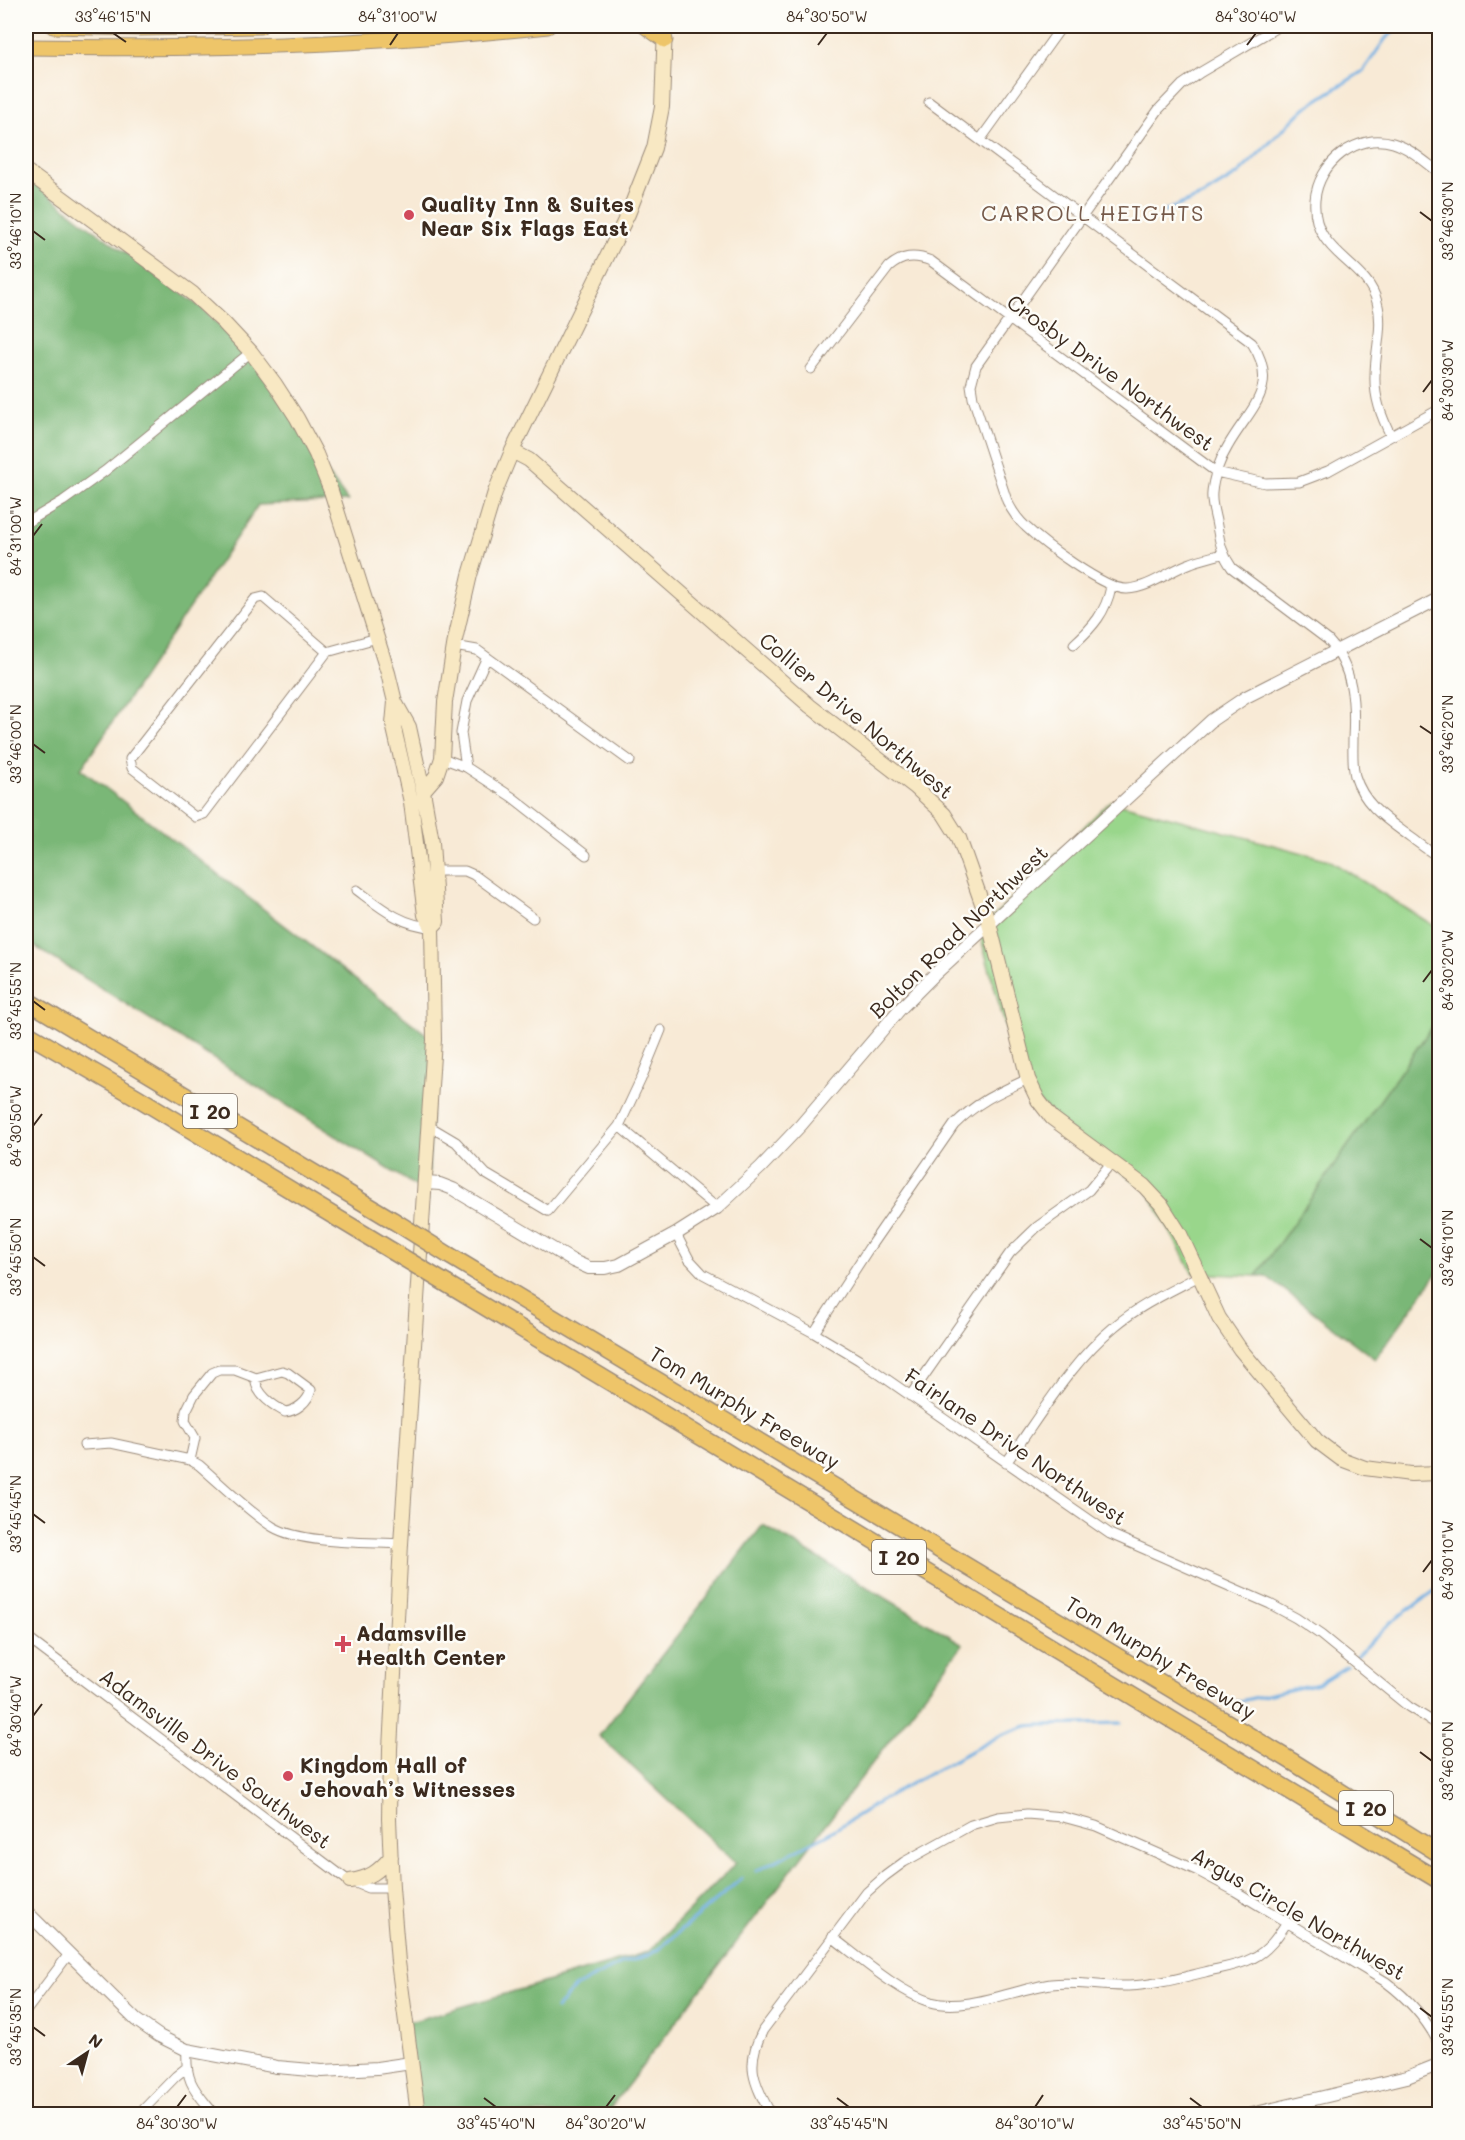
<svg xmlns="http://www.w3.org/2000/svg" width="1465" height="2140" viewBox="0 0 1465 2140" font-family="Mali,sans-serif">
<rect width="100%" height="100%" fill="#fdfcf7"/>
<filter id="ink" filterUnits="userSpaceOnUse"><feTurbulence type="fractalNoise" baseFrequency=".0167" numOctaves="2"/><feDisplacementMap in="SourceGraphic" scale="12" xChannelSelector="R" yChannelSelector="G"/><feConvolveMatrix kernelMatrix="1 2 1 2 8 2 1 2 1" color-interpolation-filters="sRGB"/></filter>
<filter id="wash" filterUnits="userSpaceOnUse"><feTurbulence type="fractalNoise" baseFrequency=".008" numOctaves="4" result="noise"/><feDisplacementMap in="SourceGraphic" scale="24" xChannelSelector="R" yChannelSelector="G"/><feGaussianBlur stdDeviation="1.35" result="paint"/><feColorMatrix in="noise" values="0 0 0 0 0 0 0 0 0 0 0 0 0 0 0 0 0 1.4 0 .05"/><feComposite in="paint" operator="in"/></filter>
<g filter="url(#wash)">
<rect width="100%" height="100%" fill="#f8ead6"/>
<path fill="#99d68b" stroke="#6a8054" stroke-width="1.5" d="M1110 801 1329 860 1439 929V1017L1256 1276 1193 1273 1147 1190 1094 1152 1022 1087 979 931Z"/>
<path fill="#7ab777" stroke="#5a704a" stroke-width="1.5" d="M26 177 87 225 202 308 270 376 320 463 348 501 258 505 81 769 434 1040 428 1194 26 941Z
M1439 1017V1271L1375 1359 1266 1276H1256Z
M763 1525 963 1644 606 2114H412L403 2024 648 1952 736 1863 599 1736Z"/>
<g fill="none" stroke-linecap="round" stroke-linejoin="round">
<path stroke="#70afe3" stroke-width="3" d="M1160 213 1204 195 1238 174 1305 108 1363 71 1386 38 1401 26
M1355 1658 1390 1623 1440 1587
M1227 1704 1319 1683 1347 1666
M756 1871 826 1835 895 1792 1001 1735 1027 1726 1040 1725 1121 1723
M556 2009 575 1987 623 1963 649 1955 660 1948 742 1878"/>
</g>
</g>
<g filter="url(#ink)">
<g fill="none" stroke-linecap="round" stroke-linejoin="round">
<g stroke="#9a8a7a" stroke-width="11">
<path id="minor" d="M929 102 1252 343C1281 388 1249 409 1228 446 1220 459 1213 478 1212 493 1211 502 1214 512 1216 521 1220 541 1220 551 1232 568L1328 640C1354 668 1355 704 1353 739 1353 751 1352 764 1355 776 1364 805 1386 819 1409 836 1419 843 1429 852 1440 857
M980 140 1062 26
M811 369 889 267C902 256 914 254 931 261L1216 472 1265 483 1299 482 1328 471 1440 409
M1391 436C1381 416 1374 397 1375 375 1375 351 1384 326 1377 302 1367 261 1311 254 1315 200 1318 163 1357 132 1393 143 1410 148 1425 162 1440 173
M26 523 63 501 105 471 251 352
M1222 554C1212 557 1201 559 1191 563 1170 570 1150 588 1127 589 1105 590 1043 543 1026 527 1017 519 1012 511 1007 501L973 398 971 385 976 366 1159 109 1182 85 1201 72 1279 26
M1074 644C1093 627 1106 612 1111 587
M454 646 477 650 630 761
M327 652 263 597 255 599 130 759 132 768 195 817 204 814 327 652 377 638
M442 758 466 767 512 797 586 855
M466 767 461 733 467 701 487 657
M434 871H465L474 875 533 918
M357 890C380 907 402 926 432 927
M429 1126 456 1142 486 1174 548 1211 619 1126 641 1079 661 1030
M619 1126 717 1208
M676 1234 689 1259 703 1274 814 1333 859 1360 1110 1534 1270 1604 1296 1618 1321 1635 1409 1707 1440 1726
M814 1333 869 1248 954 1125C978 1101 998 1093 1028 1079
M910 1396 1010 1253 1037 1227 1089 1190 1112 1162
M84 1445 111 1443 190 1460 199 1465C221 1484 250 1513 273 1527 302 1544 367 1542 401 1544
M190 1460 195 1438 185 1421 186 1411 194 1395 212 1373 219 1370H235L256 1378 282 1371 288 1373 311 1390C308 1402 296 1411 285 1412 274 1406 254 1393 256 1378
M1006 1463C1040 1416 1070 1363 1115 1326 1140 1305 1171 1291 1199 1276
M26 1637 346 1879 368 1888H392
M832 1937C860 1958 898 1992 931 2002 967 2012 1015 1989 1051 1984 1077 1981 1103 1987 1129 1986 1155 1985 1180 1978 1205 1972 1221 1968 1238 1966 1253 1958 1269 1950 1278 1936 1287 1922
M26 2011 69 1954
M187 2050C185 2083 195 2090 214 2114
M139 2114 176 2076 186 2068
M771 2114C753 2082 745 2064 763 2030L867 1892 885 1876 904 1862 971 1825 998 1817 1027 1814 1063 1817 1096 1826 1198 1871 1235 1891 1386 1982C1410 2000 1427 2019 1440 2046"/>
</g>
<g stroke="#9a8a7a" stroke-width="14">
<path id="tertiary" d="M426 1183 440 1184 453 1189 573 1261 589 1268H605L619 1265 676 1234 717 1208 761 1167 801 1125 900 1009 936 973 1212 720 1246 697 1440 598
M26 1911 136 2020 159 2036 187 2050 277 2067 322 2071 377 2068 411 2063
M1252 2114 1407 2077 1440 2064"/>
</g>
<g stroke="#9a8a7a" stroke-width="16">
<path id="secondary" d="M26 171 193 294 223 322 251 352 275 384 297 418 316 454 331 491 388 673 395 702 409 727 423 791 432 842 437 922 432 927
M512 451 529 460 810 706 915 787 944 814 959 838 989 923 1028 1079 1038 1100 1052 1118 1144 1186 1161 1204 1180 1234 1219 1318 1240 1349 1317 1441 1341 1459 1365 1468 1411 1474 1440 1473
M395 702 393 724 411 802 425 915 432 927 434 1040 401 1544 390 1749 389 1819 392 1888 398 1962 418 2114
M423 791 436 776 442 758 445 702 455 640 470 575 495 492 512 451 628 214 654 148 662 107 665 26
M350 1881C370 1878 378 1872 391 1857"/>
</g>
<g stroke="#9a8a7a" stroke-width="17">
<path id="primary" d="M53 26 136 28 260 26
M645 26 665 40
M26 47C201 50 374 45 548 26"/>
</g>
<g stroke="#9a8a7a" stroke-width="19">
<path id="motorway" d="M26 1000 394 1221
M26 1033 135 1096 392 1251
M450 1256 1293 1762 1440 1854
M447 1284 1440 1881"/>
</g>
<use href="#minor" stroke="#fff" stroke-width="9"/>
<use href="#tertiary" stroke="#fff" stroke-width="12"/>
<use href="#secondary" stroke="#f8e8c3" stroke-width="14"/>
<use href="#primary" stroke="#eec569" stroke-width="15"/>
<use href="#motorway" stroke="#eec569" stroke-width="16"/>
<g stroke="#9a8a7a" stroke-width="19" stroke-linecap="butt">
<path id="motorway-bridge" d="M394 1221 450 1256
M392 1251 447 1284"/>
</g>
<use href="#motorway-bridge" stroke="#eec569" stroke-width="16"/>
</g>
</g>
<path fill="none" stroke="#3b2a1e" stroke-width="2" d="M113 33 126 42M390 45 398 33M818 45 827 33M1247 45 1256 33M1420 212 1432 221M33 231 45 240M1423 392 1432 380M33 536 42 524M1420 726 1432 734M33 744 45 753M1423 982 1432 970M33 1001 45 1010M33 1126 42 1114M1420 1239 1432 1248M33 1257 45 1266M33 1514 45 1523M1423 1572 1432 1560M33 1716 42 1704M1420 1752 1432 1761M1420 2008 1432 2017M33 2027 45 2036M484 2098 496 2107M837 2098 849 2107M1190 2098 1202 2107M177 2107 186 2095M606 2107 615 2095M1035 2107 1043 2095"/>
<g fill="#d1495b" stroke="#fdfcf7" stroke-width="2">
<circle cx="409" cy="215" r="6"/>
<path d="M340 1635h6v6h6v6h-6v6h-6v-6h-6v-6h6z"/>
<circle cx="288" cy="1776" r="6"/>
</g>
<g text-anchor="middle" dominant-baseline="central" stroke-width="5" stroke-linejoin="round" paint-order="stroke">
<g fill="#fdfcf7" stroke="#75695f" stroke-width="1.5">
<rect x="183" y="1094" width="54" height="34" rx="4.5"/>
<rect x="872" y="1540" width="54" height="34" rx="4.5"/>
<rect x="1339" y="1791" width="54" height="34" rx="4.5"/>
</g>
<g font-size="20" font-weight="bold" fill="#3b2a1e">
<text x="210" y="1111">I 20</text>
<text x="899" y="1557">I 20</text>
<text x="1366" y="1808">I 20</text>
</g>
<g font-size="21" font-weight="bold" fill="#3b2a1e" stroke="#fdfcf7" text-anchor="start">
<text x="421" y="203">Quality Inn &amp; Suites<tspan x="421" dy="24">Near Six Flags East</tspan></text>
<text x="356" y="1632">Adamsville<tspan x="356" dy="24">Health Center</tspan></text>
<text x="300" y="1764">Kingdom Hall of<tspan x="300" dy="24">Jehovah’s Witnesses</tspan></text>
</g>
<g font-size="21" fill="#3b2a1e" stroke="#fdfcf7">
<text transform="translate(1111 372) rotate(36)">Crosby Drive Northwest</text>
<text transform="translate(857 715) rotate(40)">Collier Drive Northwest</text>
<text transform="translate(958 931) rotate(-44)">Bolton Road Northwest</text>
<text transform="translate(745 1407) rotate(31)">Tom Murphy Freeway</text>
<text transform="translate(1016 1446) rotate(34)">Fairlane Drive Northwest</text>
<text transform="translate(1161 1657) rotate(31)">Tom Murphy Freeway</text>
<text transform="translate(216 1758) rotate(37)">Adamsville Drive Southwest</text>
<text transform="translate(1299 1913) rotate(30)">Argus Circle Northwest</text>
</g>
<g font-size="22" letter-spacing="1.5" fill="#765a4a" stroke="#fdfcf7">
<text x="1093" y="212">CARROLL HEIGHTS</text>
</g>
</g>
<rect width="1465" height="2140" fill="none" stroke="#fdfcf7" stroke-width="66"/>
<g transform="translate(87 2053) rotate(36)" stroke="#fdfcf7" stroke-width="4.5" paint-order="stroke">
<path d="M0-4.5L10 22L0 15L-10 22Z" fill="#3b2a1e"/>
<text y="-9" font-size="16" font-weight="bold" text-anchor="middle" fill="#3b2a1e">N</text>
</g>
<rect x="33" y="33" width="1399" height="2074" fill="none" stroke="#3b2a1e" stroke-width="2"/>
<g font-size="15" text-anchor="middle" fill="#3b2a1e">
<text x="113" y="22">33°46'15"N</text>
<text x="398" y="22">84°31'00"W</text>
<text x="827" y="22">84°30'50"W</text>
<text x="1256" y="22">84°30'40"W</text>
<text transform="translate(1448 221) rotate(-90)" y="5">33°46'30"N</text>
<text transform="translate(16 231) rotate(-90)" y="5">33°46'10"N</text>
<text transform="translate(1448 380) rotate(-90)" y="5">84°30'30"W</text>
<text transform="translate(16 536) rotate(-90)" y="5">84°31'00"W</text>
<text transform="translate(1448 734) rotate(-90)" y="5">33°46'20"N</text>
<text transform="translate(16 744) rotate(-90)" y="5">33°46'00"N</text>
<text transform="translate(1448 970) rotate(-90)" y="5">84°30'20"W</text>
<text transform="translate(16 1001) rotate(-90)" y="5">33°45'55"N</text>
<text transform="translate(16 1126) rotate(-90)" y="5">84°30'50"W</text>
<text transform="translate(1448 1248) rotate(-90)" y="5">33°46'10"N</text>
<text transform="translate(16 1257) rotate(-90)" y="5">33°45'50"N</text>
<text transform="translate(16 1514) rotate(-90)" y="5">33°45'45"N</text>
<text transform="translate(1448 1560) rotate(-90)" y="5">84°30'10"W</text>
<text transform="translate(16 1716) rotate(-90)" y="5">84°30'40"W</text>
<text transform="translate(1448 1761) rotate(-90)" y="5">33°46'00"N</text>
<text transform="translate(1448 2017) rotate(-90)" y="5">33°45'55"N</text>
<text transform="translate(16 2027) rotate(-90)" y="5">33°45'35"N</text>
<text x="177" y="2129">84°30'30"W</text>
<text x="496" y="2129">33°45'40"N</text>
<text x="606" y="2129">84°30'20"W</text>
<text x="849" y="2129">33°45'45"N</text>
<text x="1035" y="2129">84°30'10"W</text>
<text x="1202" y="2129">33°45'50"N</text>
</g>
</svg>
